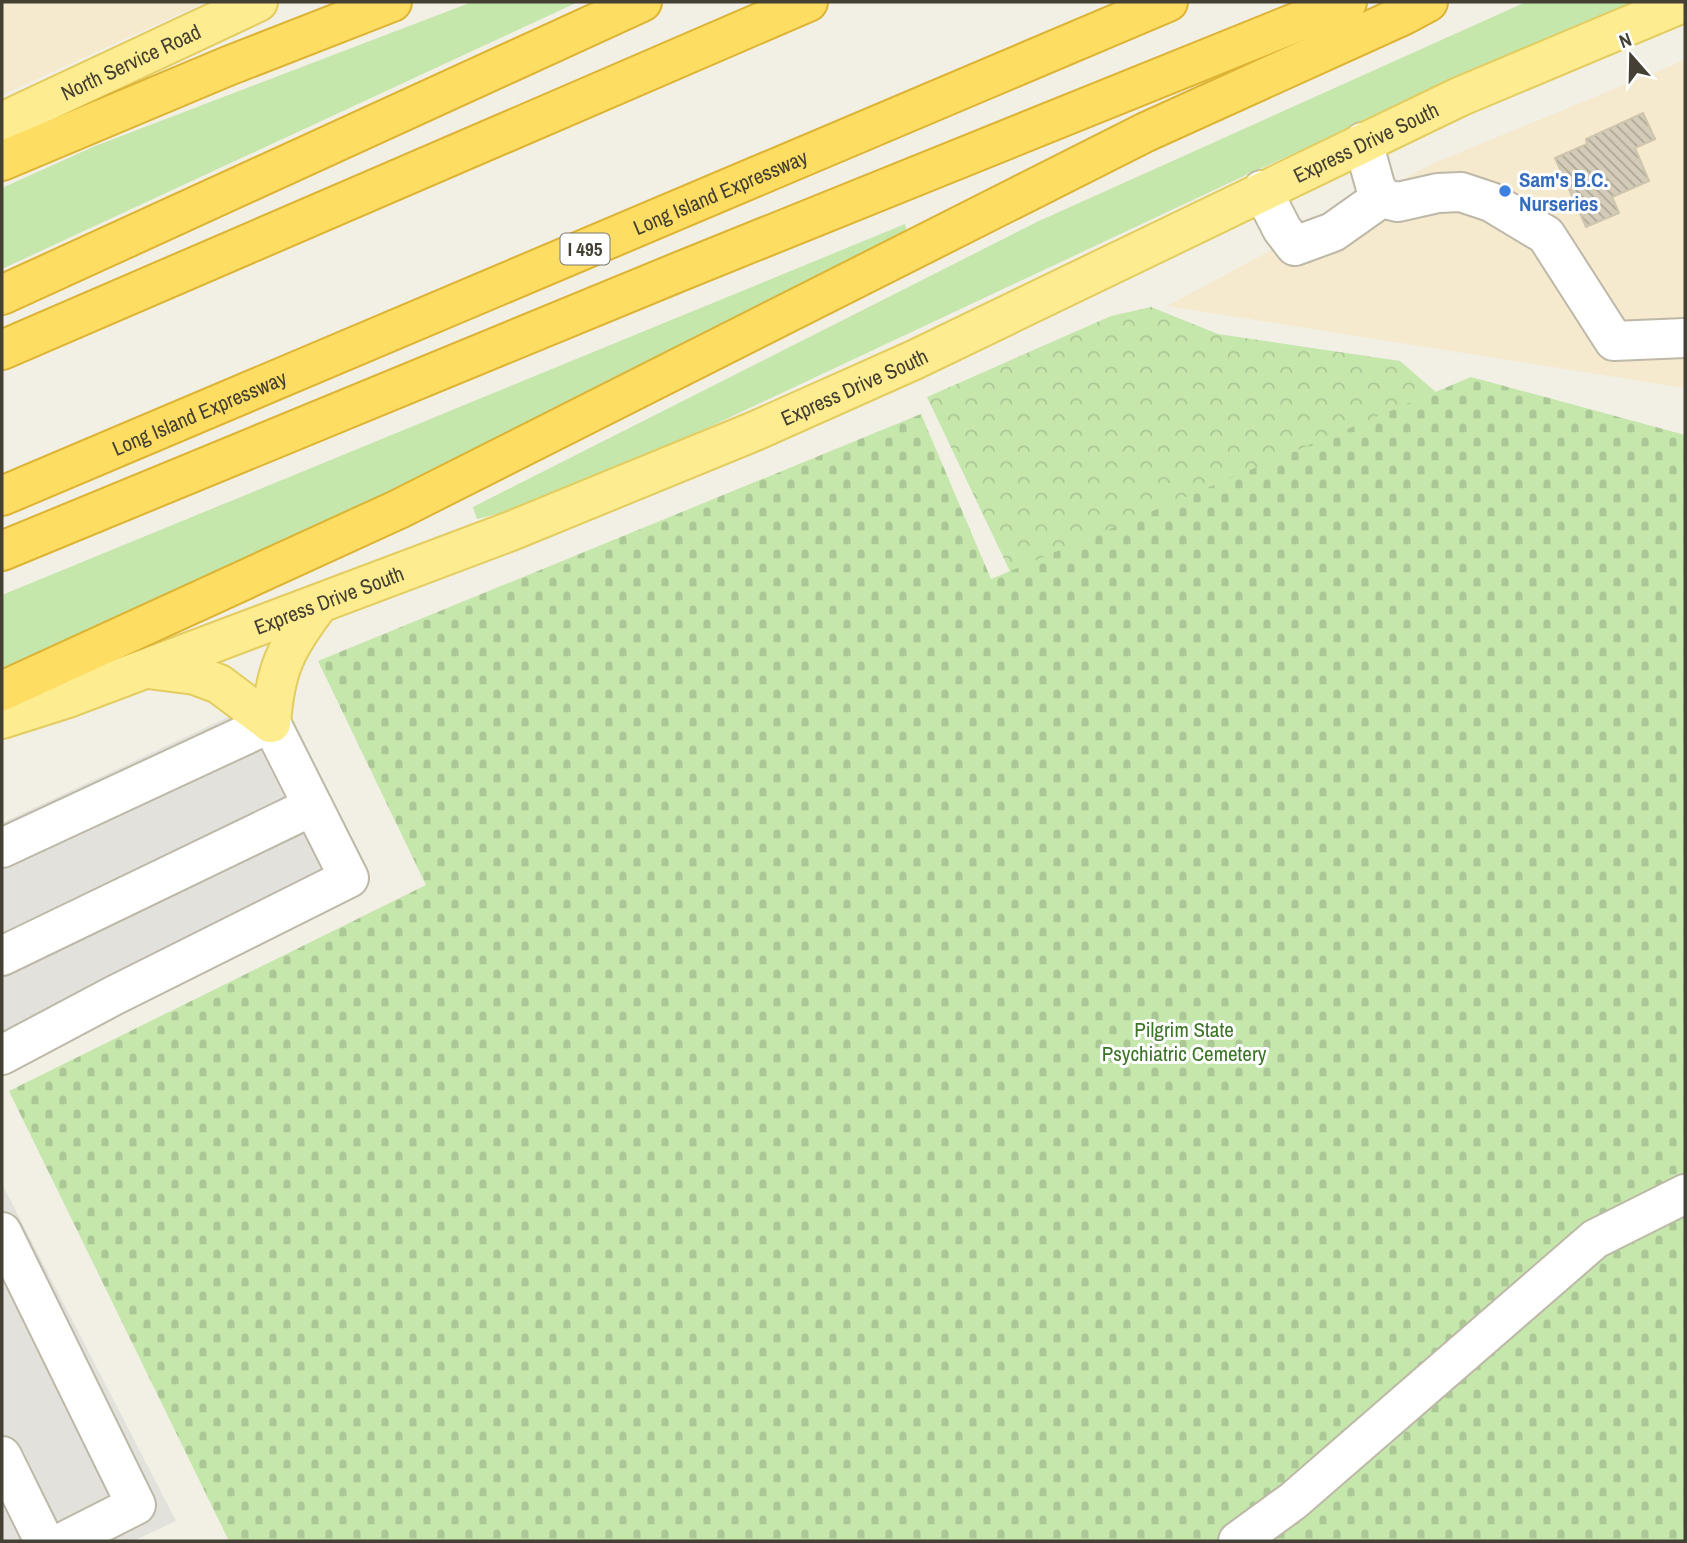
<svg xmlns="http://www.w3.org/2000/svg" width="1687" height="1543" viewBox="0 0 1687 1543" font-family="'Archivo Narrow',sans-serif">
<defs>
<pattern id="forest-crowns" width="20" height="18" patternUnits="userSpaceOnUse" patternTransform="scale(1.75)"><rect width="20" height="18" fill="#c5e7ac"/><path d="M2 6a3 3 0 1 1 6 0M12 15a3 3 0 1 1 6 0" fill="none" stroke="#aac795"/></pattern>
<pattern id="cemetery-stones" width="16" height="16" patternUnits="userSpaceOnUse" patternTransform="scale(1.75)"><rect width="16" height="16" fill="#c5e7ac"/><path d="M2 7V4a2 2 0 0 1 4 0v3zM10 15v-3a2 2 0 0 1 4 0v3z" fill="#aac795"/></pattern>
<pattern id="building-back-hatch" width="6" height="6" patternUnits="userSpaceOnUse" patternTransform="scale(1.75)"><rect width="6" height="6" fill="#d4ccb9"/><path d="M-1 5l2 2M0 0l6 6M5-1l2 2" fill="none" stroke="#aea797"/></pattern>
</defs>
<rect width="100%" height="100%" fill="#f2efe4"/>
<path fill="#f5e9ce" d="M2 2H206L2 95Z
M1685 60V388L1167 306 1434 163Z"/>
<path fill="#c5e7ac" d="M472 2H578L2 269V188L95 146Z
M1526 2H1632L1244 176 556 499 477 519 473 507 1039 221Z
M905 224 908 237 438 476 2 672V595Z"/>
<path fill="url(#forest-crowns)" d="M1151 307 1218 334 1400 361 1460 413 1016 584 927 397 1111 316Z"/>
<path fill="url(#cemetery-stones)" d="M1471 377 1685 435 1684 1541H229L9 1091 426 885 318 661 921 414 991 579Z"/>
<path fill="#e2e1dc" d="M241 711 338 903 2 1074V823Z
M2 1184 176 1521 133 1541H2Z"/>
<path fill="url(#building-back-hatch)" stroke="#cec5ad" stroke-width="2" d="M1643 113 1655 139 1635 148 1649 181 1612 197 1619 213 1586 227 1555 158 1587 144 1586 139Z"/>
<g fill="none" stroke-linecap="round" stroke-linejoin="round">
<g stroke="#bdb8a7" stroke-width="42">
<path id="minor" d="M1363 142 1375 185 1381 198 1398 202 1438 193 1461 192 1491 202 1546 235 1614 341 1685 338
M1262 190 1282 229 1295 246 1333 232 1381 198
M2 848 271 723 349 878 113 996 2 1055
M2 956 313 806
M2 1232 136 1505 65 1541
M2 1456 44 1541
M1238 1541 1293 1501 1595 1239 1685 1194"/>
</g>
<g stroke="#e3cc60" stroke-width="42">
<g id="major">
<path id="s1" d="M2 122 258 2"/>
<path d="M148 669 195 675 219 684 271 723"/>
<path id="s2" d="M2 719 65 699 511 531 755 431 914 360 1459 97 1685 2"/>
<path d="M271 723C275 669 286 647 319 604"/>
</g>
</g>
<g stroke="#ddb333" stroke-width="42">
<g id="highway">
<path d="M2 161 228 66 392 2"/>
<path d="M2 295 642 2"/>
<path d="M2 350 808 2"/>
<path id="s3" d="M2 496 1168 2"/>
<path d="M2 551 681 271 1347 2"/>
<path d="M2 691 399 509 1146 132 1404 15 1428 2"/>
</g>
</g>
<use href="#minor" stroke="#fff" stroke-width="38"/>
<use href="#major" stroke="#feec90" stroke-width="38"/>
<use href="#highway" stroke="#fedd63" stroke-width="38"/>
</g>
<circle fill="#3f7fe0" stroke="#fff" stroke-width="2.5" cx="1505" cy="191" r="7"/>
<g text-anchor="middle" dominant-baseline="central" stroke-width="6" stroke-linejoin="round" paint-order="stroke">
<rect fill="#fff" stroke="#7c7971" stroke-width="2" x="560.5" y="233.5" width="49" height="31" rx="5"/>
<g font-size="19" font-weight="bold" fill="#444034">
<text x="585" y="249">I 495</text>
</g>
<g font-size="21" fill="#444034" stroke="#fff">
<text stroke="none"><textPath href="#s1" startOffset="142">North Service Road</textPath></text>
<text stroke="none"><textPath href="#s2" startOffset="1482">Express Drive South</textPath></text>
<text stroke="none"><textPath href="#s3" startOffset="780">Long Island Expressway</textPath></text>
<text stroke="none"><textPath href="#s2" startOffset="915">Express Drive South</textPath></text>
<text stroke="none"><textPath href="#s3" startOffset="214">Long Island Expressway</textPath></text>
<text stroke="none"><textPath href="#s2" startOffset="348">Express Drive South</textPath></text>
</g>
<g font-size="21" font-weight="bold" fill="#366cbe" stroke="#fff" text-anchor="start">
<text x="1519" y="179">Sam's B.C.<tspan x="1519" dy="24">Nurseries</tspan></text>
</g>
<g font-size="21" fill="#3c7527" stroke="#fff">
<text x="1184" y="1029">Pilgrim State<tspan x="1184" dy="24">Psychiatric Cemetery</tspan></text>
</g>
</g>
<rect width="1687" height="1543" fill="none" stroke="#444034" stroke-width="7"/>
<g transform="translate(1631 56) rotate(340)" stroke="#ffffff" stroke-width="5" paint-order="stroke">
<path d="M0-5L12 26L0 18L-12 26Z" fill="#444034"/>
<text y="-10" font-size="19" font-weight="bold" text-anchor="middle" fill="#444034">N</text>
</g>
</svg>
